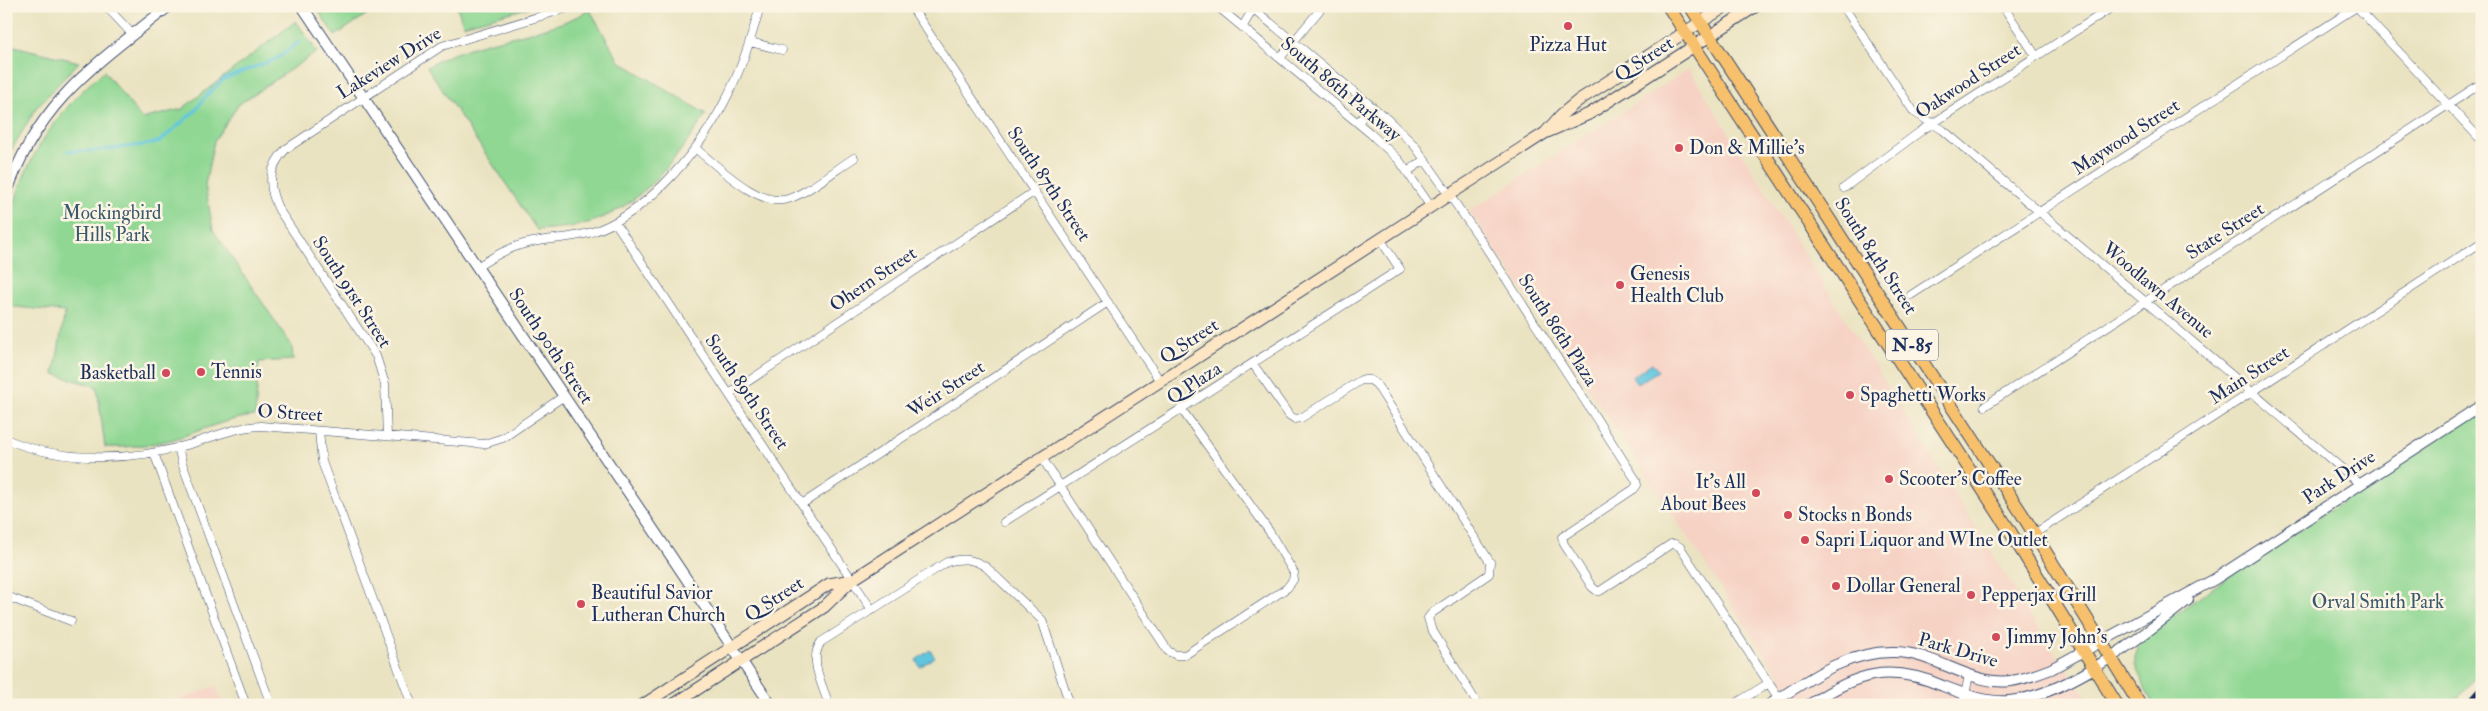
<svg xmlns="http://www.w3.org/2000/svg" width="2488" height="711" viewBox="0 0 2488 711" font-family="'IM FELL Double Pica',serif">
<rect width="100%" height="100%" fill="#fcf5e5"/>
<filter id="ink" filterUnits="userSpaceOnUse"><feTurbulence type="fractalNoise" baseFrequency=".02" numOctaves="2"/><feDisplacementMap in="SourceGraphic" scale="10" xChannelSelector="R" yChannelSelector="G"/><feConvolveMatrix kernelMatrix="1 2 1 2 8 2 1 2 1" color-interpolation-filters="sRGB"/></filter>
<filter id="wash" filterUnits="userSpaceOnUse"><feTurbulence type="fractalNoise" baseFrequency=".0096" numOctaves="4" result="noise"/><feDisplacementMap in="SourceGraphic" scale="20" xChannelSelector="R" yChannelSelector="G"/><feGaussianBlur stdDeviation="1.12" result="paint"/><feColorMatrix in="noise" values="0 0 0 0 0 0 0 0 0 0 0 0 0 0 0 0 0 1.4 0 .05"/><feComposite in="paint" operator="in"/></filter>
<g filter="url(#wash)">
<rect width="100%" height="100%" fill="#eae3c1"/>
<path fill="#f6d2c4" d="M1689 69 2050 646 2093 705H1798L1626 444 1469 211Z
M216 686 224 705H164Z"/>
<path fill="#8fd793" stroke="#558378" d="M315 6H379L335 36Z
M457 6H535L463 25Z
M590 10 619 61 706 114C679 156 643 204 594 221 575 227 556 229 537 230L427 67C477 36 539 39 590 10Z
M296 21 317 52 239 104 214 141 205 185 213 230 292 346 293 360 259 362 255 416C227 418 201 431 174 439 151 445 129 448 105 447L97 387 54 374 65 312 6 306C6 281 5 255 9 230 18 166 56 112 104 71L142 119 182 109Z
M6 44 79 62 36 108 6 159Z
M2482 411V669L2452 705H2153L2135 665V657L2142 638 2238 570Z"/>
<path fill="#61c6de" stroke="#3e7a9e" d="M1652 363 1658 371 1637 384 1632 377Z
M930 650 935 657 920 667 916 660Z"/>
<g fill="none" stroke-linecap="round" stroke-linejoin="round">
<path stroke="#61c6de" stroke-width="3" d="M68 151H92L151 144 160 141 195 111 205 97 224 79 278 58 300 41"/>
</g>
</g>
<g filter="url(#ink)">
<g fill="none" stroke-linecap="round" stroke-linejoin="round">
<g stroke="#3a4a6d" stroke-width="9">
<path id="minor" d="M106 6 133 35
M911 6 1160 381
M1217 6 1371 134 1399 160 1431 207
M1250 6 1386 118 1415 146 1481 240 1636 480 1637 485 1634 489 1562 537 1564 544 1592 587 1597 591H1600L1671 544H1675L1680 547 1783 705
M1843 6 1914 112 1943 130 2360 484
M2003 6 2036 56
M2356 6 2482 141
M1243 26 1253 9
M750 42 782 50
M1280 58 1323 6
M1358 123 1371 106
M696 149C718 166 759 208 788 199 809 192 835 170 854 158
M1407 172 1424 160
M1844 188 1921 131 2114 6
M615 222 872 610
M477 267C493 257 509 247 528 243 549 238 571 239 592 232 620 223 643 205 664 184 715 133 742 76 760 6
M1911 295 2358 6
M1253 364 1289 415 1295 419 1301 418 1361 380H1370L1376 384 1490 562 1489 574 1432 613 1428 618 1431 628 1478 705
M729 394 1035 191
M1985 406 2482 83
M319 431 322 462 412 705
M387 436 385 384 376 356 279 210C268 188 267 168 286 149L442 46 574 6
M6 439C63 464 133 461 191 444 215 436 235 427 261 426L484 444 503 438 564 396
M178 447 182 463 271 705
M154 453 246 705
M1042 458 1168 651 1176 655H1185L1287 588 1293 580 1294 573 1269 531 1182 410
M802 504 1108 302
M1004 522 1400 269 1380 239
M2034 534 2482 242
M6 596 71 621
M829 705C823 686 808 660 821 642L947 562C962 558 972 558 986 567L1042 620 1070 705
M1733 705 1769 683
M1963 705 1969 675"/>
</g>
<g stroke="#3a4a6d" stroke-width="12">
<path id="tertiary" d="M302 6 771 705
M6 195C37 102 96 64 169 6
M1769 705C1808 680 1846 651 1894 652 1935 652 1970 686 2011 681 2025 679 2038 674 2051 669L2215 579 2482 405
M1809 705C1856 673 1889 663 1943 686 1964 694 1986 703 2009 701 2069 695 2141 637 2188 600"/>
</g>
<g stroke="#3a4a6d" stroke-width="13">
<path id="secondary" d="M1546 132 1561 115 1579 100 1726 6
M643 705 829 584 852 580
M673 705 824 607 852 580 1545 133 1589 114 1756 6"/>
</g>
<g stroke="#3a4a6d" stroke-width="14">
<path id="primary" d="M1668 6 2006 525 2117 705
M1690 6 2022 514 2140 705"/>
</g>
<use href="#minor" stroke="#fff" stroke-width="8"/>
<use href="#tertiary" stroke="#fff" stroke-width="10"/>
<use href="#secondary" stroke="#fce6c4" stroke-width="11"/>
<use href="#primary" stroke="#f7c06c" stroke-width="12"/>
<g stroke="#1b2f5e" stroke-width="5">
<path id="rail" d="M2467 705 2482 688"/>
</g>
<use href="#rail" stroke="#fcf5e5" stroke-width="3" stroke-dasharray="9" stroke-linecap="butt"/>
</g>
</g>
<g fill="#d1495b" stroke="#fcf5e5" stroke-width="2">
<circle cx="1568" cy="26" r="5"/>
<circle cx="1679" cy="148" r="5"/>
<circle cx="1620" cy="285" r="5"/>
<circle cx="201" cy="372" r="5"/>
<circle cx="166" cy="373" r="5"/>
<circle cx="1850" cy="395" r="5"/>
<circle cx="1889" cy="479" r="5"/>
<circle cx="1756" cy="493" r="5"/>
<circle cx="1788" cy="515" r="5"/>
<circle cx="1805" cy="540" r="5"/>
<circle cx="1836" cy="586" r="5"/>
<circle cx="1971" cy="595" r="5"/>
<circle cx="581" cy="604" r="5"/>
<circle cx="1996" cy="637" r="5"/>
</g>
<g text-anchor="middle" dominant-baseline="central" stroke-width="5" stroke-linejoin="round" paint-order="stroke">
<rect fill="#fcf5e5" stroke="#5e6a86" stroke-width="1" x="1886" y="329.5" width="52" height="31" rx="4"/>
<g font-size="18" font-weight="bold" fill="#1b2f5e">
<text x="1912" y="345">N-85</text>
</g>
<g font-size="19" fill="#1b2f5e" stroke="#fcf5e5" text-anchor="start">
<text x="1568" y="45" text-anchor="middle">Pizza Hut</text>
<text x="1689" y="148">Don &amp; Millie's</text>
<text x="1630" y="274">Genesis<tspan x="1630" dy="22">Health Club</tspan></text>
<text x="211" y="372">Tennis</text>
<text x="156" y="373" text-anchor="end">Basketball</text>
<text x="1860" y="395">Spaghetti Works</text>
<text x="1899" y="479">Scooter's Coffee</text>
<text x="1746" y="482" text-anchor="end">It's All<tspan x="1746" dy="22">About Bees</tspan></text>
<text x="1798" y="515">Stocks n Bonds</text>
<text x="1815" y="540">Sapri Liquor and WIne Outlet</text>
<text x="1846" y="586">Dollar General</text>
<text x="591" y="593">Beautiful Savior<tspan x="591" dy="22">Lutheran Church</tspan></text>
<text x="1981" y="595">Pepperjax Grill</text>
<text x="2006" y="637">Jimmy John's</text>
</g>
<g font-size="19" fill="#1b2f5e" stroke="#fcf5e5">
<text transform="translate(1644 59) rotate(-33)">Q Street</text>
<text transform="translate(389 63) rotate(-32)">Lakeview Drive</text>
<text transform="translate(1968 81) rotate(-33)">Oakwood Street</text>
<text transform="translate(1341 89) rotate(40)">South 86th Parkway</text>
<text transform="translate(2126 137) rotate(-33)">Maywood Street</text>
<text transform="translate(1049 184) rotate(56)">South 87th Street</text>
<text transform="translate(2225 231) rotate(-33)">State Street</text>
<text transform="translate(1876 256) rotate(57)">South 84th Street</text>
<text transform="translate(873 279) rotate(-34)">Ohern Street</text>
<text transform="translate(2158 290) rotate(40)">Woodlawn Avenue</text>
<text transform="translate(352 292) rotate(57)">South 91st Street</text>
<text transform="translate(1558 330) rotate(57)">South 86th Plaza</text>
<text transform="translate(1189 341) rotate(-33)">Q Street</text>
<text transform="translate(551 346) rotate(56)">South 90th Street</text>
<text transform="translate(2249 375) rotate(-33)">Main Street</text>
<text transform="translate(1194 383) rotate(-33)">Q Plaza</text>
<text transform="translate(946 389) rotate(-33)">Weir Street</text>
<text transform="translate(747 392) rotate(56)">South 89th Street</text>
<text transform="translate(290 413) rotate(4)">O Street</text>
<text transform="translate(2339 477) rotate(-33)">Park Drive</text>
<text transform="translate(774 599) rotate(-33)">Q Street</text>
<text transform="translate(1958 650) rotate(16)">Park Drive</text>
</g>
<g font-size="19" fill="#38596b" stroke="#fcf5e5">
<text x="112" y="213">Mockingbird<tspan x="112" dy="22">Hills Park</tspan></text>
<text x="2378" y="602">Orval Smith Park</text>
</g>
</g>
<rect width="2488" height="711" fill="none" stroke="#fcf5e5" stroke-width="25"/>
</svg>
